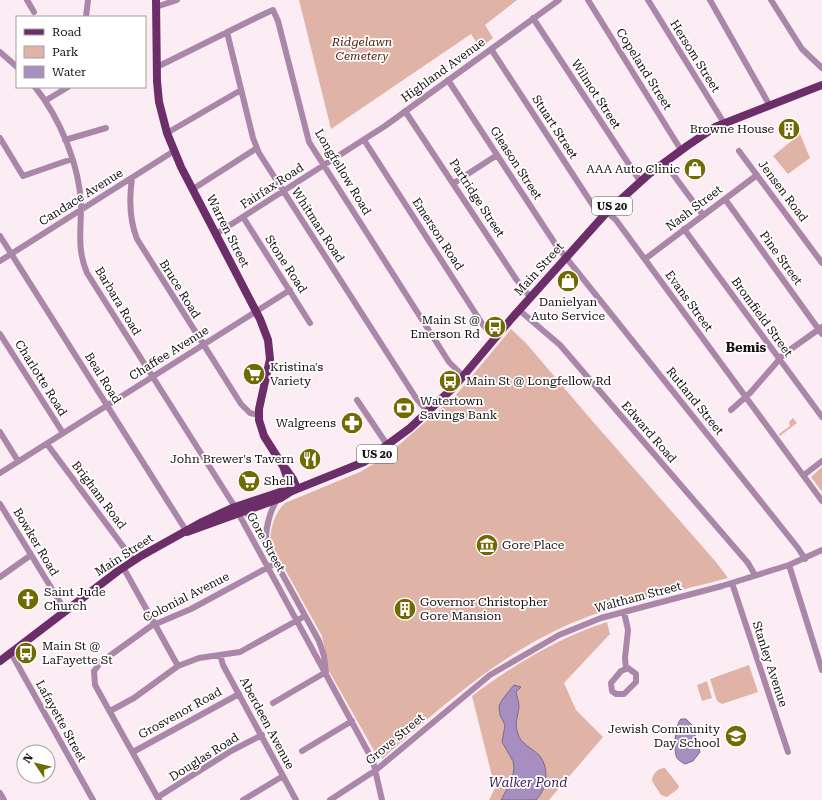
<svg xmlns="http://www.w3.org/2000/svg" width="822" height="800" viewBox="0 0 822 800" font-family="'Roboto Serif',serif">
<rect width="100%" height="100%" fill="#fcecf3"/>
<path fill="#dfb3a6" d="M299 0H517L485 25 493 38 480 48 471 34 331 129Z
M800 134 810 158 788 174 773 156Z
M511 329 526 343 588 416 716 562 728 578C676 592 614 604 565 626 495 658 439 709 382 759L377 756 329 671 322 636 271 544C269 530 275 512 285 503L360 472 384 458 456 395Z
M793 418 797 423 780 436 779 434 790 426 789 422Z
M822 467V492L811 477Z
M607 622 610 634 564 683 576 710 603 737 549 800H489L495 788 472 696C513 665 558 638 607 622Z
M749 665 758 692 722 704 717 701 710 679Z
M707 681 712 698 702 701 697 685Z
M665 768 679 786 678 789 667 797 661 795 652 781C652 774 658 768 665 768Z"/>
<path fill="#a68ec1" stroke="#7b688d" d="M514 685 521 687 516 692C517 697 519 702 519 707 518 717 514 723 518 734 520 743 533 749 539 755 550 768 547 789 536 800H501L512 780 514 768 513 761 502 742 505 725 500 715 499 706 502 700Z
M681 719H686L692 725 700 752 693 761 685 764C682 762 679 761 677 758 673 751 675 724 681 719Z"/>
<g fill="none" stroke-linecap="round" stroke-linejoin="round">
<path stroke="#aa87a8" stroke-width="6" d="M27 0 34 12
M588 0 681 150
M648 0 724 123
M710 0 770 106
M771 0 802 49 822 68
M156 7 177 0
M86 17 88 0
M533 18 640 181
M227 32 253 138 259 153 416 398 428 412
M491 49 594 207 603 216
M0 52 17 67
M157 67 264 14 273 10 278 21 309 142 449 362 463 376
M448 80 556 245 798 548 805 559
M35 87C60 118 80 166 81 206 81 230 77 250 87 273L235 507 373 761 382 800
M45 101 68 87
M405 111 516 279 530 297
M167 133 241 90
M0 138 23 176 72 159
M65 140 106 128
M364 140 483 325 495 337
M739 151 822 263
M664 162 703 215
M132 178C129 199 129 219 137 239L241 404 250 413 258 415
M454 183 497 155
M193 189 257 148
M725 199 822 334
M607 212 616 220 822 501
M243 217 310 323
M684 229 822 417
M216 234 385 126 559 0
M0 236 187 532
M645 259 757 175
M0 261 174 151
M519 310 560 345 748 563 755 575
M0 334 63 433
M357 400 388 446
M731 410 750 393 784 354 822 327
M0 432 18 461
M47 444 134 561
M0 473 290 290
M804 475 822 461
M0 504 66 612
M243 509 253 521 319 641 324 656 326 672
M266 543C265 530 270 509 278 499
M789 565 822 670
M123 567 178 666
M0 577 31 555
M732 583 788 752
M624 612 628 630 625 658 626 669
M11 653 93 800
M220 655 223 665 296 800
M628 668 636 674V682L624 694H616L612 691 611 683 621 671Z
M273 703 326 672
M110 711 134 698 178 666 199 658 240 652 305 616
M302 751 352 721
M133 752 239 694
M0 793 4 800
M158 797 231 751 262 735
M159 800 95 685 94 671 101 662 151 626 191 609 276 563
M243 800 283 776
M330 800 376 770 490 675 559 635 601 618 722 586 789 565 822 550"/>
<path stroke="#6b2e69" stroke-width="8" d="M156 0 157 81 159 102 167 133 181 167 260 319 268 340 270 359 259 409V420L264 436 283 466 292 491
M286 469 293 479 297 489
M187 532 281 498 292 491 364 462 410 428 454 387 512 318 607 212 649 174 687 146 715 127 822 85
M0 661 118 571 141 556 202 522 232 508 280 492 292 491"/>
</g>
<defs>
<g id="building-disc" transform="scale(1.15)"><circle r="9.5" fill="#706a03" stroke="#fff"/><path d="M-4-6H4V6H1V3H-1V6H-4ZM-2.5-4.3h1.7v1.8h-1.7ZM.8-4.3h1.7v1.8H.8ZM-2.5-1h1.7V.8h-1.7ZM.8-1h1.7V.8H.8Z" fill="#fff"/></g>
<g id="shop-disc" transform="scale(1.15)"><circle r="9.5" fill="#706a03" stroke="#fff"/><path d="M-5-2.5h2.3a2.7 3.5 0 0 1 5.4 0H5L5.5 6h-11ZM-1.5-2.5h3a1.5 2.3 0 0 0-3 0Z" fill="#fff"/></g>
<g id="bus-disc" transform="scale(1.15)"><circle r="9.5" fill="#706a03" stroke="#fff"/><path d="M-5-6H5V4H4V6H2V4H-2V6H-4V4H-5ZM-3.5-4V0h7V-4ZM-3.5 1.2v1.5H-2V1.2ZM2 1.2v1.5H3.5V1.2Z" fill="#fff"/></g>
<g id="supermarket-disc" transform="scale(1.15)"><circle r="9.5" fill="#706a03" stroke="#fff"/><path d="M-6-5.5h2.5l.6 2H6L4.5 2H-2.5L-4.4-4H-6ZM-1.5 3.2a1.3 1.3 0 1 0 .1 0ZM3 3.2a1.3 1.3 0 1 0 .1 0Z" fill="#fff"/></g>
<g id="bank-disc" transform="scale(1.15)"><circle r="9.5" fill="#706a03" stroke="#fff"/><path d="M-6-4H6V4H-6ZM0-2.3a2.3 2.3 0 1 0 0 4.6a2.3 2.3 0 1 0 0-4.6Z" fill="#fff"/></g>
<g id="pharmacy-disc" transform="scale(1.15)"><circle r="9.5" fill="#706a03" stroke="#fff"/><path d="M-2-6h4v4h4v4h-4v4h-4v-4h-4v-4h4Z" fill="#fff"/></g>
<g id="restaurant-disc" transform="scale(1.15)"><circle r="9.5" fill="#706a03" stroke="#fff"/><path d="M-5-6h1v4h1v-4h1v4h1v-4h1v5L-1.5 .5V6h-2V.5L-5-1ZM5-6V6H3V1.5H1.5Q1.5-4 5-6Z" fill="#fff"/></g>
<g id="museum-disc" transform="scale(1.15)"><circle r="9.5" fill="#706a03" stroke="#fff"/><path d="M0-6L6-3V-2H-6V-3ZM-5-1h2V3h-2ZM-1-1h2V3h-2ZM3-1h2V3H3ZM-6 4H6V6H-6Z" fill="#fff"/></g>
<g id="church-disc" transform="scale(1.15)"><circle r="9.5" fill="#706a03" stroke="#fff"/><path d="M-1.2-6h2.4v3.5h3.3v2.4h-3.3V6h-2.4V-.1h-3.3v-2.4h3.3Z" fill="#fff"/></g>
<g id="school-disc" transform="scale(1.15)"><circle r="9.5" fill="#706a03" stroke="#fff"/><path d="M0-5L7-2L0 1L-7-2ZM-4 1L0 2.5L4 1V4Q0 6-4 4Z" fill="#fff"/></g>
</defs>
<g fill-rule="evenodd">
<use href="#building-disc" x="789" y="129"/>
<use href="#shop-disc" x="695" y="169"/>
<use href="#shop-disc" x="568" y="281"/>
<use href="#bus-disc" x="495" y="327"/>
<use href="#supermarket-disc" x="254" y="374"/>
<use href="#bus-disc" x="450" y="381"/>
<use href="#bank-disc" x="404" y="408"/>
<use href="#pharmacy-disc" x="352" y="423"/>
<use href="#restaurant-disc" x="310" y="459"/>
<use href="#supermarket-disc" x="249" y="481"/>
<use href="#museum-disc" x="487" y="545"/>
<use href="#church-disc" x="28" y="599"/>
<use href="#building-disc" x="405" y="609"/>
<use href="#bus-disc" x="26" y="653"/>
<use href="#school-disc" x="736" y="736"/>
</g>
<g text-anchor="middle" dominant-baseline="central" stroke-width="3.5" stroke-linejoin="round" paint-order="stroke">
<g fill="#fff" stroke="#5d575a" stroke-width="1">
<rect x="592" y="197" width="40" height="18" rx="3"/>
<rect x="357" y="445" width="40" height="18" rx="3"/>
</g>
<g font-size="11" font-weight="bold" fill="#180f13">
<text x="612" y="206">US 20</text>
<text x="377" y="454">US 20</text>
</g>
<g font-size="12" font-style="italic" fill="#511a0a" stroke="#fff">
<text x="362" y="42">Ridgelawn<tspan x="362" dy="14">Cemetery</tspan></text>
</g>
<g font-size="12" fill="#180f13" stroke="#fff">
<text transform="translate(695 56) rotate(58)">Hersom Street</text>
<text transform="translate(644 69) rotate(58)">Copeland Street</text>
<text transform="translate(443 70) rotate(-36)">Highland Avenue</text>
<text transform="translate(596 94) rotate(57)">Wilmot Street</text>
<text transform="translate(555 127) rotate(57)">Stuart Street</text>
<text transform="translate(516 163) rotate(57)">Gleason Street</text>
<text transform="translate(343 172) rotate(59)">Longfellow Road</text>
<text transform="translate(272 186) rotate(-33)">Fairfax Road</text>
<text transform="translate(783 191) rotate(53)">Jensen Road</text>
<text transform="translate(81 197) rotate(-32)">Candace Avenue</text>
<text transform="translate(477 198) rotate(57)">Partridge Street</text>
<text transform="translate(694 208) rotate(-37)">Nash Street</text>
<text transform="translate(318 225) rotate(57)">Whitman Road</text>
<text transform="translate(228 231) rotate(63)">Warren Street</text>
<text transform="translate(438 234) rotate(57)">Emerson Road</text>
<text transform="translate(781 258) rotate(54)">Pine Street</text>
<text transform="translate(286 264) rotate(57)">Stone Road</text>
<text transform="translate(539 269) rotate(-48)">Main Street</text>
<text transform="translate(180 289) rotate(58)">Bruce Road</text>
<text transform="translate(118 301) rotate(59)">Barbara Road</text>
<text transform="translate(689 301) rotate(54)">Evans Street</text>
<text transform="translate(762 317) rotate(54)">Bromfield Street</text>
<text transform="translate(169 353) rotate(-32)">Chaffee Avenue</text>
<text transform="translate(41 378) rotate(58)">Charlotte Road</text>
<text transform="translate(103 378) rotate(58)">Beal Road</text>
<text transform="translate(695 401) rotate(51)">Rutland Street</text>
<text transform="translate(649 432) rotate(49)">Edward Road</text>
<text transform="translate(99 495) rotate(53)">Brigham Road</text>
<text transform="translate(36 542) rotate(59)">Bowker Road</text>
<text transform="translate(266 542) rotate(61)">Gore Street</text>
<text transform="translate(124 555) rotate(-33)">Main Street</text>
<text transform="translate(186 597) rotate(-27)">Colonial Avenue</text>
<text transform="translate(638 597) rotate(-15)">Waltham Street</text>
<text transform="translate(770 664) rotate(72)">Stanley Avenue</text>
<text transform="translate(180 713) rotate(-29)">Grosvenor Road</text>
<text transform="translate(61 721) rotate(61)">Lafayette Street</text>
<text transform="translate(267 723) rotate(62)">Aberdeen Avenue</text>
<text transform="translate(395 739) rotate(-40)">Grove Street</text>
<text transform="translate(204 757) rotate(-32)">Douglas Road</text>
</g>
<g font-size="12" fill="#180f13" stroke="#fff" text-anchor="start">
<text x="774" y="129" text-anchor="end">Browne House</text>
<text x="680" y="169" text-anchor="end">AAA Auto Clinic</text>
<text x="568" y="302" text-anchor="middle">Danielyan<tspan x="568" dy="14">Auto Service</tspan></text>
<text x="480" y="320" text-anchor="end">Main St @<tspan x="480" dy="14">Emerson Rd</tspan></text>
<text x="270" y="367">Kristina's<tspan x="270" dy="14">Variety</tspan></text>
<text x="466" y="381">Main St @ Longfellow Rd</text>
<text x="420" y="401">Watertown<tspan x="420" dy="14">Savings Bank</tspan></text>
<text x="336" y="423" text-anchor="end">Walgreens</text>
<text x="294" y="459" text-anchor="end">John Brewer's Tavern</text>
<text x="264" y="481">Shell</text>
<text x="502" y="545">Gore Place</text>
<text x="44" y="592">Saint Jude<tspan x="44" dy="14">Church</tspan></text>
<text x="420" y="602">Governor Christopher<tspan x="420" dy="14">Gore Mansion</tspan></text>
<text x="42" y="646">Main St @<tspan x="42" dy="14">LaFayette St</tspan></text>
<text x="720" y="729" text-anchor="end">Jewish Community<tspan x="720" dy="14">Day School</tspan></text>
</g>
<g font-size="13" font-weight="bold" fill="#180f13" stroke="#fff">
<text x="746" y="347">Bemis</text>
</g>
<g font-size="13" font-style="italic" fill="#391856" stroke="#fff">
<text x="528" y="782">Walker Pond</text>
</g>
</g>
<rect x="16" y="16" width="130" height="72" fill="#ffffff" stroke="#a39fa1"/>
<rect x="24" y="29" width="20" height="6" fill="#6b2e69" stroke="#a39fa1"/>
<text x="52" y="36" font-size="12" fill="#180f13">Road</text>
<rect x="24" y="46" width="20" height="12" fill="#dfb3a6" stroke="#a39fa1"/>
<text x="52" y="56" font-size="12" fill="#180f13">Park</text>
<rect x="24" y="66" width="20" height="12" fill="#a68ec1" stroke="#a39fa1"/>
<text x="52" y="76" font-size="12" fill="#180f13">Water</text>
<g transform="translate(36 764) rotate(305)"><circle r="19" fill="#ffffff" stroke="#a39fa1"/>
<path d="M0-3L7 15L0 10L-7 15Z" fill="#706a03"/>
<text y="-6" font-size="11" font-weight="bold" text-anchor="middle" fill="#180f13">N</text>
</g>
</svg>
